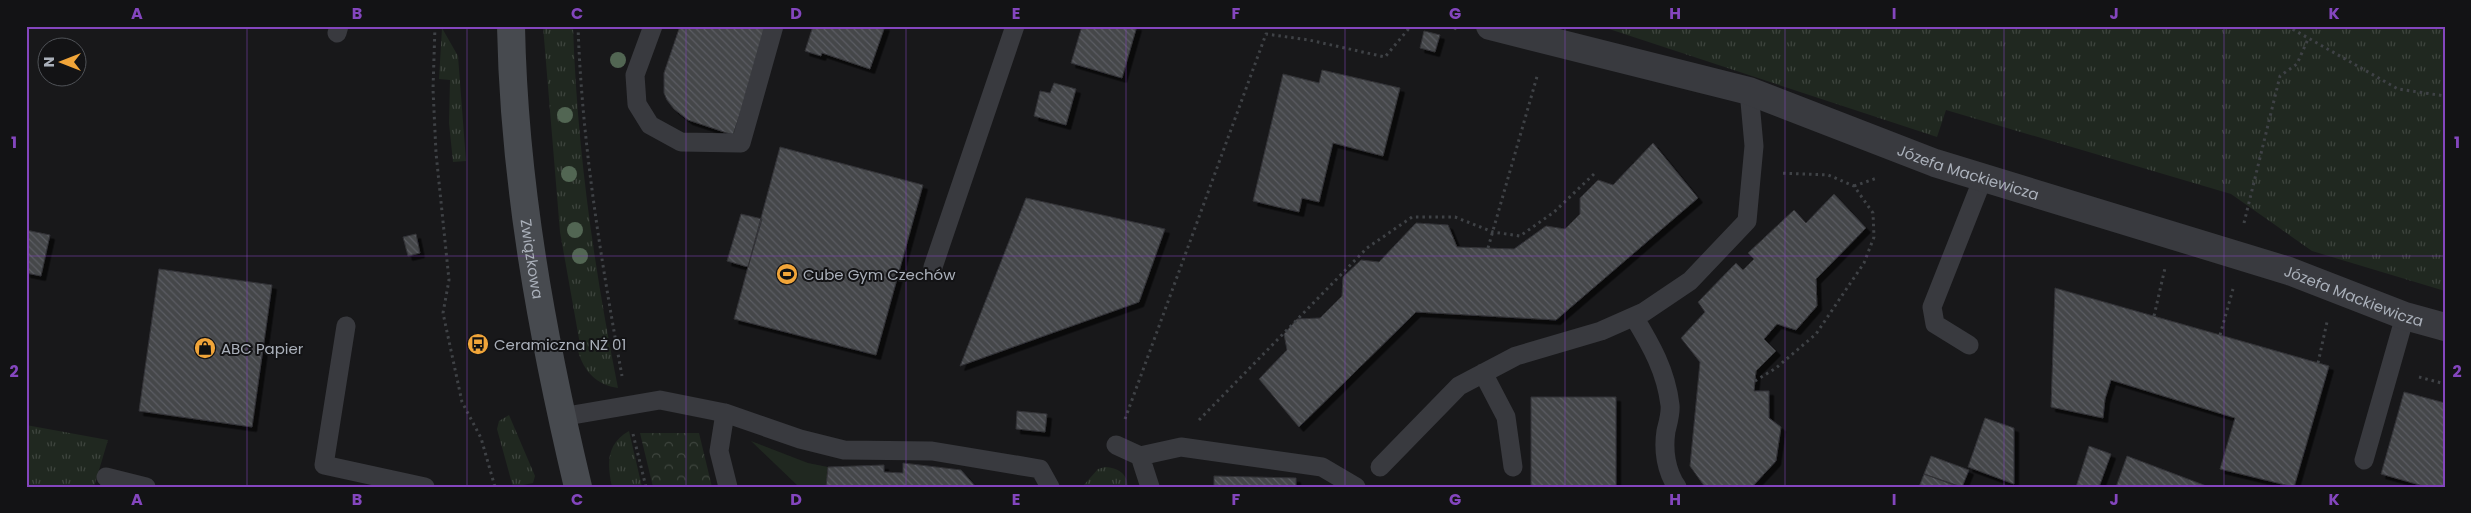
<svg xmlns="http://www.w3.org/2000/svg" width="2471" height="513" viewBox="0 0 2471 513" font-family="Poppins,sans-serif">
<defs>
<pattern id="grass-tufts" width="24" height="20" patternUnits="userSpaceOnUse" patternTransform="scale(1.25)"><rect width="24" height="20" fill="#202820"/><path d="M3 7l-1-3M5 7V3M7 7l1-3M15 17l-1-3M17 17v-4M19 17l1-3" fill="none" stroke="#3e453e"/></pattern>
<pattern id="forest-crowns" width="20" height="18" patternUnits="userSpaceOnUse" patternTransform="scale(1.25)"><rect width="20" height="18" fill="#202820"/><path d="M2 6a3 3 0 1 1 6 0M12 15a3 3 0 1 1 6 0" fill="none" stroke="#3e453e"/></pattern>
<pattern id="building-back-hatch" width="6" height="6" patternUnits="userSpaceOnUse" patternTransform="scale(1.25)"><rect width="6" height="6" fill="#44464a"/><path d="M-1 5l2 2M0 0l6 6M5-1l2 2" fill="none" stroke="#5c5e62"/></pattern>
<filter id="shadow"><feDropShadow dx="4.5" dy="4.5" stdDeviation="0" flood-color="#0009"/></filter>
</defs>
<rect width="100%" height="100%" fill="#18181a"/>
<path fill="url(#grass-tufts)" d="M543 26H573C577 149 594 268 618 388 597 385 584 372 578 351L581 350 560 232Z
M1600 26H2445V291L2312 251 2231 194 1946 110 1937 137Z
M442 28 458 56 466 161 453 162 449 123 450 80 439 79Z
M509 415 535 476 533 483 513 487 497 429 499 421Z
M26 425 108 440 94 487H26Z
M629 431 642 487H612C607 464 606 444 629 431Z
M1105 467C1118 468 1127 473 1128 487H1082L1098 469Z"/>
<path fill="url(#forest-crowns)" d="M640 433H699L712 487H653Z"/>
<path fill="#202820" d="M751 441 808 463 828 467 826 487H799Z"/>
<path fill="url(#building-back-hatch)" stroke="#323236" filter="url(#shadow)" d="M680 26H770L733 135 688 120 674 109 667 100 664 93V73Z
M813 26H885L870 69 822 53 821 56 805 51Z
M1082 26H1137L1122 78 1071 63Z
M1424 31 1440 35 1435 52 1420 48Z
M1322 70 1400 88 1383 156 1333 143 1319 202 1302 198 1299 212 1253 201 1283 74 1319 83Z
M1054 83 1076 89 1066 125 1034 116 1040 91 1050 93Z
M1653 143 1698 198 1556 320 1416 312 1299 427 1259 379 1287 350 1284 334 1297 319 1320 318 1342 296 1343 277 1361 260 1379 262 1416 223 1448 225 1457 247 1514 249 1546 226 1565 229 1580 214V198L1598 180 1613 185Z
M780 147 923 185 876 355 734 319Z
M1834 194 1866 228 1816 279 1817 306 1796 330 1777 324 1764 339 1776 351 1756 371 1754 391H1769V418L1781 427 1776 461 1752 487H1705L1690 466 1700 362 1681 338 1705 312 1698 302 1736 263 1743 270 1754 259 1748 253 1794 210 1806 223Z
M1026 198 1165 229 1139 302 960 366Z
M741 214 762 219 748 267 727 261Z
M26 230 50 235 41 276 26 273Z
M416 234 420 253 408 256 403 237Z
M159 269 272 285 252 427 139 411Z
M2055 288 2329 366 2294 487 2220 469 2235 418 2111 380 2105 399 2103 418 2051 407Z
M2404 392 2445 403V487H2427L2381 474Z
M1531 397H1616V487H1531Z
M1017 411 1047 414 1045 432 1016 429Z
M1985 418 2014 428V484L1968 467Z
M2089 446 2111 454 2099 487H2076Z
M1931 456 1969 470 1962 487 1924 474Z
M2127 456 2209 487H2116Z
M903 463 961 470 976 487H826L828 467 884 465V472L903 473Z
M1924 474 1959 487H1919Z
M1214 476 1296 478V487H1214Z"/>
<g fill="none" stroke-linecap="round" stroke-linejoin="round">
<path stroke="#3f4246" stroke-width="3" stroke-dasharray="2.5 4" stroke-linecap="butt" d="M435 26 433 89 436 153 449 280 443 313 462 402 481 438 495 487
M578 26C582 144 601 260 622 376
M1448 26 1457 29
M2287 26 2398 89 2445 96
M1854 186 1877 178
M2244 223 2280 76 2297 64 2308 39
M1488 248 1538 73
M2154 316 2165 268
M2220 335 2233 289
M2318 363 2327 322
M2419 377 2445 384
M1755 381 1776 368 1816 334 1864 263 1874 237 1873 213 1854 186 1828 175 1780 173
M1125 419 1266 34 1309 40 1385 57 1411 26
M1199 420 1367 248 1412 217H1455L1493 232 1520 236 1554 212 1594 174
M633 434 646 487"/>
<path stroke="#393a3f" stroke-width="19" d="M653 26 635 75 637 104 650 125 681 142 741 143 774 26
M337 33 339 26
M933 267 1015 26
M1634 317C1651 345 1666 371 1670 405 1671 413 1668 423 1666 431 1663 450 1666 471 1677 487
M346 326 324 465 425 487
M1969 345 1935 324 1932 307 1983 178
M1483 373 1506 417 1513 467
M725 413 719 451 728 487
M561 417 660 400 725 413 800 439 844 450 932 451 1040 469 1050 487
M1116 445 1140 456 1150 487
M1140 456 1181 447 1322 467 1356 487
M2364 460 2405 316
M1380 467 1459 386 1516 356 1601 331 1644 312 1690 281 1747 221 1754 146 1749 91
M106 477 146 487"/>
<path stroke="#393a3f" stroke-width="28" id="s1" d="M1490 26 1749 91 1935 163 2289 271 2405 316 2445 327"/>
<path stroke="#474a4f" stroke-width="28" id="s2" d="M511 26C514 183 542 335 578 487"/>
</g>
<g fill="#526653">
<circle cx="618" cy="60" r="8"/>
<circle cx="565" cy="115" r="8"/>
<circle cx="569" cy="174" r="8"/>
<circle cx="575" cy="230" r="8"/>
<circle cx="580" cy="256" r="8"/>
</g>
<path fill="none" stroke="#8446be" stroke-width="1" stroke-opacity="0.55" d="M247 26V487M467 26V487M686 26V487M906 26V487M1126 26V487M1345 26V487M1565 26V487M1785 26V487M2004 26V487M2224 26V487M26 256H2445"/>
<defs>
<g id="stadium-disc" transform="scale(1.125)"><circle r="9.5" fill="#f1a539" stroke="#131315"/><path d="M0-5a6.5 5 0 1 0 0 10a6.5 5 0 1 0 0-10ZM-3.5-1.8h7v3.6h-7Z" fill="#111"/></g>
<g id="bus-disc" transform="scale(1.125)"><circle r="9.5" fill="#f1a539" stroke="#131315"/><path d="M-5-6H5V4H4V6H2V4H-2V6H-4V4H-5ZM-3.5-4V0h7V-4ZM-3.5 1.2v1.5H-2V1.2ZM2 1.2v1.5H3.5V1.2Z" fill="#111"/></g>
<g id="shop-disc" transform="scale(1.125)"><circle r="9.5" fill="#f1a539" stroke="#131315"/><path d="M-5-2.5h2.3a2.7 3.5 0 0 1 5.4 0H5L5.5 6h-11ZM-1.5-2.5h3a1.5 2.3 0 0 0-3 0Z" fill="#111"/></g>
</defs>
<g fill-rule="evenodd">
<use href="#stadium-disc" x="787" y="274"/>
<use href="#bus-disc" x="478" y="344"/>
<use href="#shop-disc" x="205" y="348"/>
</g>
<g text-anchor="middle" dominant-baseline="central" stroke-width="4" stroke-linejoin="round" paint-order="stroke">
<g font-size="15" fill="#aab0ba" stroke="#131315">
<text stroke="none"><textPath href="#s1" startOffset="501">Józefa Mackiewicza</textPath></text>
<text stroke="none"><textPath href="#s2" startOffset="234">Związkowa</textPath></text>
<text stroke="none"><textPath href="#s1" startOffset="906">Józefa Mackiewicza</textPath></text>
</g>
<g font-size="15" fill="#aab0ba" stroke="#131315" text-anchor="start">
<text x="803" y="274">Cube Gym Czechów</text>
<text x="494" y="344">Ceramiczna NŻ 01</text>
<text x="221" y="348">ABC Papier</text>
</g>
</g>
<rect width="2471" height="513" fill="none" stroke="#131315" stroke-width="55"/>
<g transform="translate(62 62) rotate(270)"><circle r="24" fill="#131315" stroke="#4f5257"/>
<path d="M0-4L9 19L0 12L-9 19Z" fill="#f1a539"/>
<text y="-8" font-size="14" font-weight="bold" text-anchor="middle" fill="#aab0ba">N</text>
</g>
<rect x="28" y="28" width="2416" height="458" fill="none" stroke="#8446be" stroke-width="2"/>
<g font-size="16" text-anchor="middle" font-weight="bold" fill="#8446be">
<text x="137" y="19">A</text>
<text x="357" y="19">B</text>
<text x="577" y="19">C</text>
<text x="796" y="19">D</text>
<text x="1016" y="19">E</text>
<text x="1236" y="19">F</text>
<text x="1455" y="19">G</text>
<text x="1675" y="19">H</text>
<text x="1894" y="19">I</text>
<text x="2114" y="19">J</text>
<text x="2334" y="19">K</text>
<text x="14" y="148">1</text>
<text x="2457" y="148">1</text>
<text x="14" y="377">2</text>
<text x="2457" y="377">2</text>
<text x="137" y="505">A</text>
<text x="357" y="505">B</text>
<text x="577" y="505">C</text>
<text x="796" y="505">D</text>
<text x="1016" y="505">E</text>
<text x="1236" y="505">F</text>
<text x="1455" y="505">G</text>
<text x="1675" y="505">H</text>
<text x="1894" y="505">I</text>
<text x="2114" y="505">J</text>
<text x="2334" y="505">K</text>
</g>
</svg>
